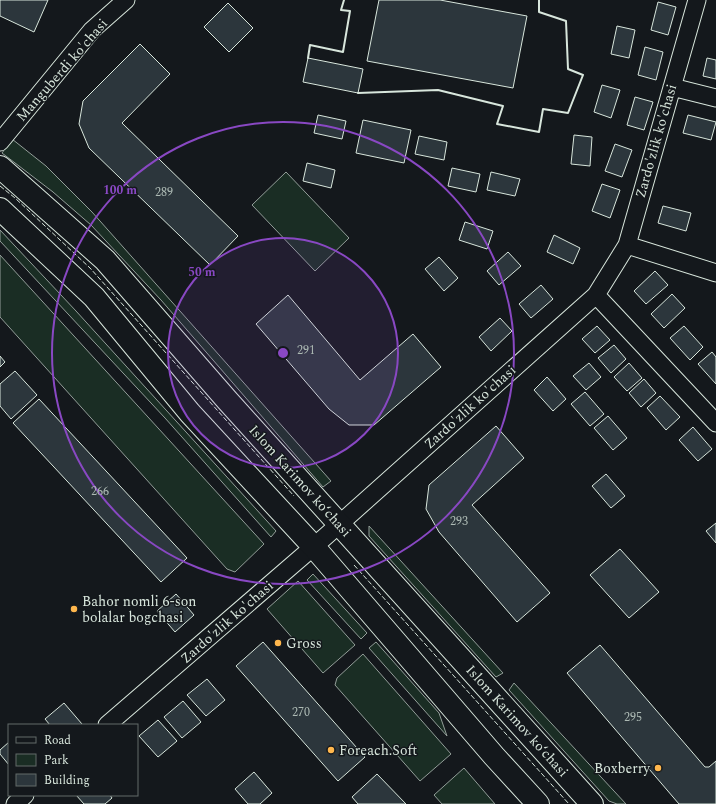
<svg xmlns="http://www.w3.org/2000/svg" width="716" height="804" viewBox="0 0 716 804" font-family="Spectral,serif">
<rect width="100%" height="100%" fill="#14181c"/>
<path fill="#1a2d24" stroke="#939e99" d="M12 139 46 166 92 212 331 481 323 487 161 300 91 225 53 192 2 153Z
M286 172 349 238 315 271 252 205Z
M0 230 76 311 276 531 271 537 165 418 0 241Z
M0 255 264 544 235 572 227 569 0 317Z
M369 526 503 673 496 677 369 536Z
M313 574 367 633 361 639 307 580Z
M298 581 355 645 323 673 267 609Z
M376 642 439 713 447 736 369 648Z
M363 654 451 754 420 781 335 685 337 678Z
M514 683 626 804H617L609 801 509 690Z
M464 768 495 804H442L434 795Z"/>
<path fill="#2c363c" stroke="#d8e6dc" d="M0 0H48L34 32 0 16Z
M379 0H440L527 16 513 88 367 61Z
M658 2 676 7 668 35 651 30Z
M228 3 253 28 229 52 204 27Z
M617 26 635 30 629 58 611 54Z
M140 44 170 74 122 123 238 236 210 265 89 148 79 124 83 101Z
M645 47 663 52 656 80 638 75Z
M308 58 363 69 358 93 303 82Z
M707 58 716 60V79L703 76Z
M602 85 620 90 611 118 594 112Z
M635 97 653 102 644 130 627 125Z
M318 115 346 121 342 139 314 133Z
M688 115 716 122 711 140 683 133Z
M363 120 411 130 404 163 356 153Z
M574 135 592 137 590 166 571 164Z
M419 136 447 142 444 160 415 154Z
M615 144 632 150 622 177 605 171Z
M307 163 335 170 331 188 303 181Z
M452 168 480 174 476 192 448 186Z
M491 172 520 179 515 196 487 190Z
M602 184 620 190 610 218 592 211Z
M663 206 691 213 686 231 658 223Z
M465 222 493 231 487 249 459 240Z
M554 235 580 248 573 264 547 252Z
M508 252 521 266 499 285 487 271Z
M439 257 458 278 444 291 425 269Z
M655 271 668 285 646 304 634 291Z
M541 285 553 299 531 318 519 304Z
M672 294 685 308 664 328 651 314Z
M288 295 360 380 413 334 441 367 374 425H349L329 409 256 324Z
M500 318 512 331 491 351 479 337Z
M597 326 610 340 595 353 582 339Z
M684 326 703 347 690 360 670 338Z
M614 345 626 359 611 373 598 358Z
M712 352 716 357V384L698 364Z
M0 356 5 362 0 367Z
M589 363 601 377 586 390 573 376Z
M629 363 642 378 627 391 614 377Z
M15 371 37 395 11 419 0 406V384Z
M547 377 566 399 553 411 534 390Z
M644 379 656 393 641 407 629 393Z
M585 392 604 414 590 426 571 404Z
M660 396 680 417 666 430 647 408Z
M39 399 187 558 161 582 13 423Z
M608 416 627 438 613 450 594 428Z
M496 426 524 458 472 505 550 593 517 622 439 532 426 509 429 485Z
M693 427 712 449 698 461 679 440Z
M606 474 625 496 611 508 592 486Z
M716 523V543L706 531Z
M620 549 659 592 629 618 590 575Z
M176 594 194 615 175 632 157 611Z
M263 642 365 757 338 781 236 666Z
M600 645 705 767H709L716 761V804H679L567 673Z
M207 679 225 700 206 716 187 695Z
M183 701 201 722 182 738 164 717Z
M64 703 82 724 81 725H50L45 719Z
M158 720 177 741 158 757 139 736Z
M9 742V765L0 754V750Z
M254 772 272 793 260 804H248L235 789Z
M377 774 406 804H358L352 797Z
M76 795H110L112 798 105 804H84Z"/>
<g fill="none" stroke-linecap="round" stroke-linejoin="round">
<g stroke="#d8e6dc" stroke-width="19">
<path id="minor" d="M672 87 716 98
M0 142 92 30 126 0
M627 245 716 273
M596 295 716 423
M107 725 326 536 596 295 627 245 697 0
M15 804 25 795"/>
</g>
<g stroke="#d8e6dc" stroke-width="24">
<path id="major" d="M0 167 105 260 227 400 592 804
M0 209 94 297 190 413 314 547 494 756 538 804"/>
</g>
<use href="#minor" stroke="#14181c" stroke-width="17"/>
<use href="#major" stroke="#14181c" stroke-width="22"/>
<path stroke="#d8e6dc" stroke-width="1" stroke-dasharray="5 2" stroke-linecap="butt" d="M0 186 15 198 90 268 294 496
M354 565 569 804"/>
<path stroke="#d8e6dc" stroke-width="2" d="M308 58 310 45 343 52 350 11 341 10 344 0
M358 93 438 90 503 106 497 124 539 132 543 109 568 113 583 75 568 69 566 21 539 12V0"/>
</g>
<circle cx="283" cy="353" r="115" fill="#8948c3" fill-opacity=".12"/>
<g fill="none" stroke="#8948c3" stroke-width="2">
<circle cx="283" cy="353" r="115"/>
<circle cx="283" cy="353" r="231"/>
</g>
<g fill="#ffb74d" stroke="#14181c" stroke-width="1.5">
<circle cx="74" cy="609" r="4"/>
<circle cx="278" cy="643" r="4"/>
<circle cx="331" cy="750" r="4"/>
<circle cx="658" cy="768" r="4"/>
</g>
<g text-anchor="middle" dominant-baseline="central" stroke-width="3" stroke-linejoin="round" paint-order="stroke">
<g font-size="12" fill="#adbab4">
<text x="164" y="192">289</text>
<text x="306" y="350">291</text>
<text x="100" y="491">266</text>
<text x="459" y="521">293</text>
<text x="301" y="712">270</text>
<text x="633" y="717">295</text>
</g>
<g font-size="14" fill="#d8e6dc" stroke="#14181c">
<text transform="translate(62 70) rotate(-49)">Manguberdi ko'chasi</text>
<text transform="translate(656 141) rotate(-74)">Zardo'zlik ko'chasi</text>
<text transform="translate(470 407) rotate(-42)">Zardo'zlik ko'chasi</text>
<text transform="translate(300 481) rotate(48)">Islom Karimov ko‘chasi</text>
<text transform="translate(227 622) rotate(-41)">Zardo'zlik ko'chasi</text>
<text transform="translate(517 721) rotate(48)">Islom Karimov ko‘chasi</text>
</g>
<g font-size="14" fill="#d8e6dc" stroke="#14181c" text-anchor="start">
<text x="82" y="601">Bahor nomli 6-son<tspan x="82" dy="16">bolalar bogchasi</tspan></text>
<text x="286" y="643">Gross</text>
<text x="339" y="750">Foreach.Soft</text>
<text x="650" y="768" text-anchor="end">Boxberry</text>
</g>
</g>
<circle cx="283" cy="353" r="6" fill="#8948c3" stroke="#14181c" stroke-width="2"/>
<g font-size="12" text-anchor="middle" font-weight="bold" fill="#8948c3" stroke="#14181c" stroke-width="3" stroke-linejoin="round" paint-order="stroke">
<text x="120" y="194">100 m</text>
<text x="202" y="276">50 m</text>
</g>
<rect x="8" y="724" width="130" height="72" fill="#14181c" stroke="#626a69"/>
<rect x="16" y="737" width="20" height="6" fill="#14181c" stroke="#626a69"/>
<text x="44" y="744" font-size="12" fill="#d8e6dc">Road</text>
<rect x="16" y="754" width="20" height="12" fill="#1a2d24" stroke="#626a69"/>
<text x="44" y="764" font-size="12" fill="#d8e6dc">Park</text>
<rect x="16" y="774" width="20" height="12" fill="#2c363c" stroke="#626a69"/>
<text x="44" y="784" font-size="12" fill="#d8e6dc">Building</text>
</svg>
